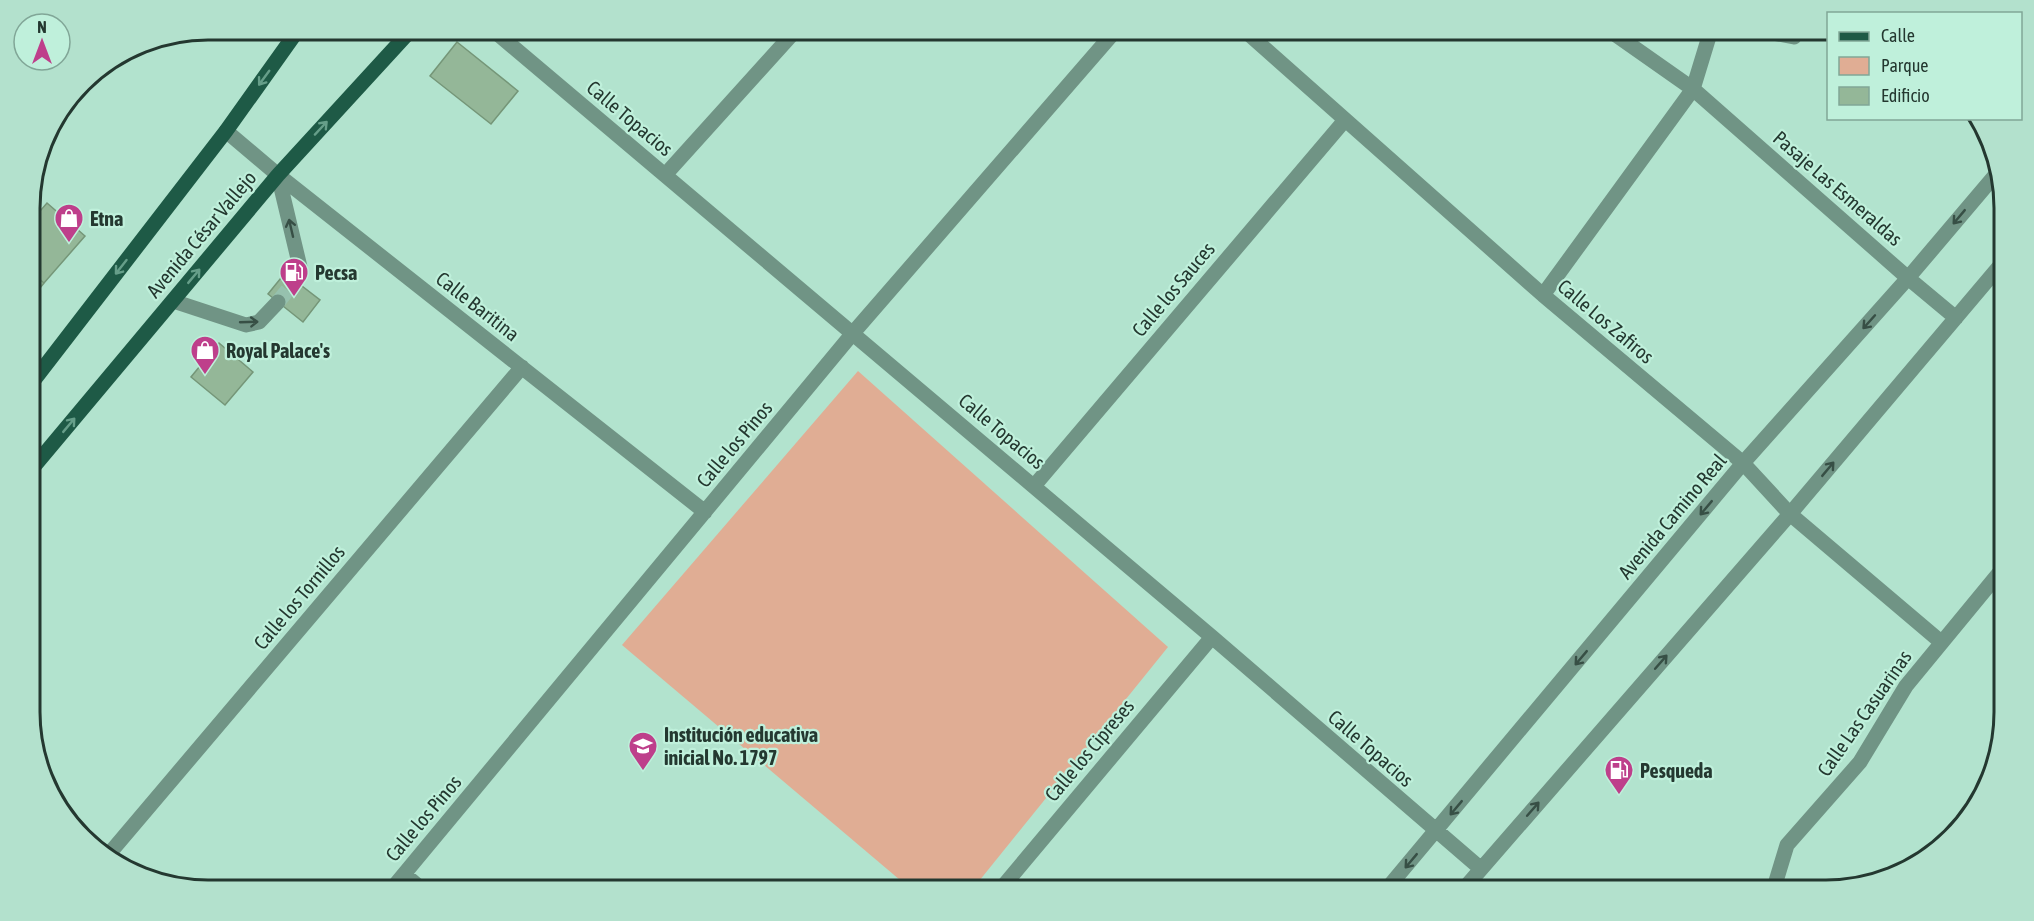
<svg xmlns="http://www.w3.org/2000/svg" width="2034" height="921" viewBox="0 0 2034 921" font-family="'Asap Condensed',sans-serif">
<rect width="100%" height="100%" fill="#b2e3ce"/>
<path fill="#e0ad94" d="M858 371 1168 647 971 891H913L622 645Z"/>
<path fill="#94b798" stroke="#759678" stroke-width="1.5" d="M457 42 518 91 491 124 430 76Z
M47 203 85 236 44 283 31 272 30 214 34 218Z
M31 272 44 283 31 299Z
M285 273 320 300 303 322 268 294Z
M219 343 253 372 225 405 191 377Z"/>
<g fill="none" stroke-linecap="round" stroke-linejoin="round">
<path stroke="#96c1ae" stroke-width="15" stroke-dasharray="15 8" stroke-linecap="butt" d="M278 302 295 281"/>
<path stroke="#709485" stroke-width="15" d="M493 30 1212 637 1480 868
M1244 30 1543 295 1743 463 1790 514 1941 642
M1609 30 1693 89 1908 278 1956 318
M1757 30 1794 37 1798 30
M226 131 278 175 705 512
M278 175 300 267 295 281
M665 175 796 30
M1543 295 1693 89 1711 30
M173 301 246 325 259 322 278 302
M1034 486 1345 120
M109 854 522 367
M404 874 424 891
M390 891 853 333 1116 30
M999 891 1212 637
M1385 891 1743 463 1908 278 1997 173
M1462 891 1790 514 2003 262
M1773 891 1787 845 1860 762 1906 686 2004 567"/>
<path stroke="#1e5a46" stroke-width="15" d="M31 384 226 131 298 30
M31 470 278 175 411 30"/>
</g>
<defs><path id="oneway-shaft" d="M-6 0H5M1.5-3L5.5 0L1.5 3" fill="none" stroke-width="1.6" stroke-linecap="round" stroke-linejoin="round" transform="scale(1.5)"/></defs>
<g stroke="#669e89">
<use href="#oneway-shaft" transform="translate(264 78) rotate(126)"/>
<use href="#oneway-shaft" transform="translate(321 128) rotate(-47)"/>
<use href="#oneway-shaft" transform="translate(121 267) rotate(128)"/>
<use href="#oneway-shaft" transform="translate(194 276) rotate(-50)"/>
<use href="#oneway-shaft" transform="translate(69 425) rotate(-50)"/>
</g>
<g stroke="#374f45">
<use href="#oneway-shaft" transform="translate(1959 217) rotate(130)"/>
<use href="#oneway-shaft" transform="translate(291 228) rotate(-103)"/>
<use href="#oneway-shaft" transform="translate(249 322) rotate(-2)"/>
<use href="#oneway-shaft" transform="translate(1869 322) rotate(132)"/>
<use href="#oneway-shaft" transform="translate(1828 469) rotate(-50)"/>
<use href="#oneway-shaft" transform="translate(1706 508) rotate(130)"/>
<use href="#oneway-shaft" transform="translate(1581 658) rotate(130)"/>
<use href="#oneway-shaft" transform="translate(1661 662) rotate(-49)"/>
<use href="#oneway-shaft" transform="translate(1456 808) rotate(130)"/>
<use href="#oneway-shaft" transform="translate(1533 809) rotate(-49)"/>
<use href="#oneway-shaft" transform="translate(1411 861) rotate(130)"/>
</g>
<defs>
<g id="shop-pin" transform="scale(1.5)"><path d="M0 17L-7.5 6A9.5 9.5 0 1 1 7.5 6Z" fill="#be3f8b" stroke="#bff0db"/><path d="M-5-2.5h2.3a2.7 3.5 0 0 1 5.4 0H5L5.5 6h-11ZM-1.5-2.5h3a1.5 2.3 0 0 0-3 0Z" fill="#fff"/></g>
<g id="fuel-pin" transform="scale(1.5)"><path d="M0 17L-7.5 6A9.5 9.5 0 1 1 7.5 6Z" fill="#be3f8b" stroke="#bff0db"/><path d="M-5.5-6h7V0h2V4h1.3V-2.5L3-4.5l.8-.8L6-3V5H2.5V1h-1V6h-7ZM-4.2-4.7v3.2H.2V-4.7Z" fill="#fff"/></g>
<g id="school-pin" transform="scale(1.5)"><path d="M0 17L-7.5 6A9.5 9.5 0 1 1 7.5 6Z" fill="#be3f8b" stroke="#bff0db"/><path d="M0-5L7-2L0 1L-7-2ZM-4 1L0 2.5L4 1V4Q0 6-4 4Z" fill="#fff"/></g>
</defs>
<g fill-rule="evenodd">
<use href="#shop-pin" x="69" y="218"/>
<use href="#fuel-pin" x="294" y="272"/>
<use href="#shop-pin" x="205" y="350"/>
<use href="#school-pin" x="643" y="746"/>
<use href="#fuel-pin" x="1619" y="770"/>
</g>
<g text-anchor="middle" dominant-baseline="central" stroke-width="4.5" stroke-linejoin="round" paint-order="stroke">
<g font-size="20" fill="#243830" stroke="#bff0db">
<text transform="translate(630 118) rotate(40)">Calle Topacios</text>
<text transform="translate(1838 188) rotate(41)">Pasaje Las Esmeraldas</text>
<text transform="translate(201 234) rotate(-50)">Avenida César Vallejo</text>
<text transform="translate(1173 289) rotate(-50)">Calle los Sauces</text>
<text transform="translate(478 306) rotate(38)">Calle Baritina</text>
<text transform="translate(1606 321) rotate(40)">Calle Los Zafiros</text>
<text transform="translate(1002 431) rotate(40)">Calle Topacios</text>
<text transform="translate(734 444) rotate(-50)">Calle los Pinos</text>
<text transform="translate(1672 516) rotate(-50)">Avenida Camino Real</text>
<text transform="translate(299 597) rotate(-50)">Calle los Tornillos</text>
<text transform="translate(1864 713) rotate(-55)">Calle Las Casuarinas</text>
<text transform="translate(1371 748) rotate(41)">Calle Topacios</text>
<text transform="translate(1089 750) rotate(-50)">Calle los Cipreses</text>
<text transform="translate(423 818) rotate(-50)">Calle los Pinos</text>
</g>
<g font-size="20" font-weight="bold" fill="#243830" stroke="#bff0db" text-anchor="start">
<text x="90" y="218">Etna</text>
<text x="315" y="272">Pecsa</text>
<text x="226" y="350">Royal Palace's</text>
<text x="664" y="734">Institución educativa<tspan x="664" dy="23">inicial No. 1797</tspan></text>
<text x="1640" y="770">Pesqueda</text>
</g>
</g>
<path d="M0 0H2034V921H0ZM208 40H1826A168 168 0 0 1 1994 208V712A168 168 0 0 1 1826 880H208A168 168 0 0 1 40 712V208A168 168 0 0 1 208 40Z" fill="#b3e1cd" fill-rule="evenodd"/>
<path fill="none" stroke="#243830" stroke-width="3" d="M208 40H1826A168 168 0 0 1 1994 208V712A168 168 0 0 1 1826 880H208A168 168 0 0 1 40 712V208A168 168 0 0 1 208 40Z"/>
<rect x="1827" y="12" width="195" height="108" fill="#bff0db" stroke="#81a697" stroke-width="1.5"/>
<rect x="1839" y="32" width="30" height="9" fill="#1e5a46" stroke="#81a697" stroke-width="1.5"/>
<text x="1881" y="42" font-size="18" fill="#243830">Calle</text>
<rect x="1839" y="57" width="30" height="18" fill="#e0ad94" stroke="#81a697" stroke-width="1.5"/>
<text x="1881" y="72" font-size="18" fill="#243830">Parque</text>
<rect x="1839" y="87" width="30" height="18" fill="#94b798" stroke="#81a697" stroke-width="1.5"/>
<text x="1881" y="102" font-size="18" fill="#243830">Edificio</text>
<g transform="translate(42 42)"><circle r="28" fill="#bff0db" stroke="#81a697" stroke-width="1.5"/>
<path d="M0-4.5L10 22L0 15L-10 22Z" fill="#be3f8b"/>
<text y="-9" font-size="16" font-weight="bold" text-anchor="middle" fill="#243830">N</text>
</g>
</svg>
